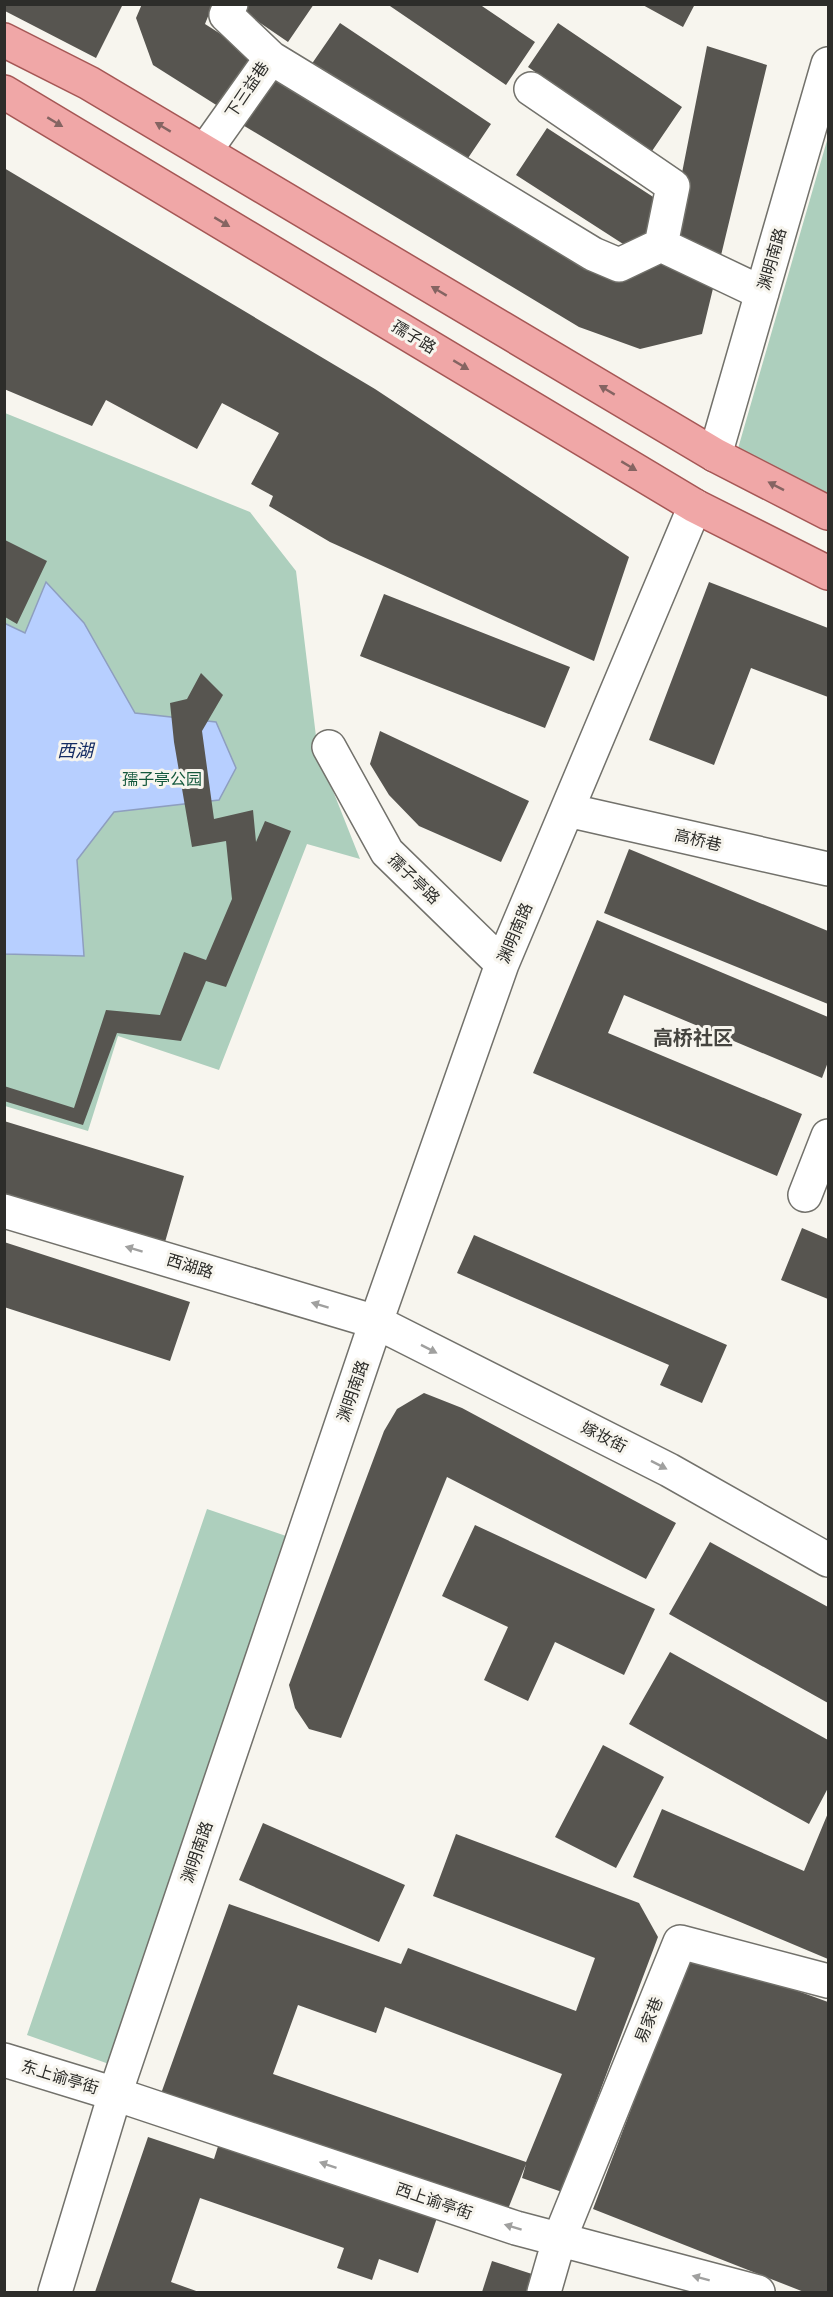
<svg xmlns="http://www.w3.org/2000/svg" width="833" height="2297" viewBox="0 0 833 2297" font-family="Roboto,'Noto Sans SC',sans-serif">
<rect width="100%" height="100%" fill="#f7f5ee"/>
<path fill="#adcfbd" d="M828 137V497L737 452Z
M5 413 250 512 296 571 318 753 360 859 307 844 219 1070 118 1036 88 1131 5 1106Z
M207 1509 289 1537 109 2064 27 2035Z"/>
<path fill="#b7cfff" stroke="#8e9ebf" stroke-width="1.5" d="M46 582 84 623 135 713 216 722 236 768 219 800 114 812 77 860 84 956 5 954 4 623 25 633Z"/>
<path fill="#575550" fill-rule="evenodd" d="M5 4H123L96 58 5 11Z
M142 4H213L205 24 255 56 221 108 153 65 136 18Z
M244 4H314L288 42 241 10Z
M387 4H479L535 42 506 85Z
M641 4H695L683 27Z
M340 23 491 124 462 167 311 65Z
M558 23 682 107 652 151 528 67Z
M707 46 767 65 702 334 640 349 579 327 236 121 278 68 617 277 666 254Z
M547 128 664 204 634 251 516 175Z
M4 168 375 389 629 557 594 661 330 542 269 506 273 496 251 484 279 433 222 403 197 449 106 400 92 426 4 389Z
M5 540 47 561 17 624 5 617Z
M709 582 828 628V697L751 668 714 765 649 740Z
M384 594 570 667 545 728 360 656Z
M201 673 223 695 202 731 214 819 253 810 256 842 265 821 291 831 226 987 206 981 181 1041 117 1033 83 1125 4 1101V1086L74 1108 106 1010 160 1015 184 952 206 960 232 899 226 841 192 847 174 742 170 703 187 699Z
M380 731 529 801 501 862 419 826 389 795 370 764Z
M629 849 828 931V1004L604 913Z
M597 920 828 1017V1062L822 1078 624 995 608 1033 802 1114 777 1176 533 1073Z
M4 1121 184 1176 163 1249 4 1198Z
M802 1228 828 1239V1299L781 1280Z
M474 1235 727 1345 702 1403 660 1385 669 1365 457 1273Z
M4 1242 190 1302 170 1361 4 1307Z
M424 1393 462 1408 676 1523 646 1579 447 1477 341 1738 309 1729 295 1708 289 1685 384 1431 397 1409Z
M475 1525 655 1609 624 1675 555 1642 528 1701 484 1680 508 1627 442 1596Z
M710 1542 828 1607V1703L669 1614Z
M670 1652 828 1740V1788L809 1824 629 1724Z
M603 1745 664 1777 616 1868 555 1837Z
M662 1809 804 1871 828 1813V1959L633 1877Z
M263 1823 405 1885 379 1942 239 1880Z
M456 1834 639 1903 658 1937 562 2192 522 2178 526 2164 504 2219 158 2102 229 1904 401 1964 408 1948 576 2011 595 1958 433 1896ZM298 2005 376 2033 385 2007 562 2074 526 2162 273 2074Z
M691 1952 828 2002V2292H804L593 2209Z
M148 2137 214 2159 220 2140 438 2215 418 2273 379 2259 372 2280 337 2268 344 2248 200 2198 171 2282 199 2292H95Z
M492 2261 532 2274 526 2292H482Z"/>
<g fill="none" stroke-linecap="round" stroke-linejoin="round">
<g stroke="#72716b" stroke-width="36">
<path id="minor" d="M271 58 593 254 619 265 661 245 762 293
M531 89 673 186 661 245
M205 151 271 58 226 15 231 4
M715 455 828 64
M329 747 387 852 502 964
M567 810 828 869
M805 1195 828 1136
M4 1211 376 1322 669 1470 828 1560
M4 2060 115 2094 516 2228 758 2292
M55 2292 115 2094 376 1322 502 964 695 506
M544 2292 559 2240 680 1942 828 1981"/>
</g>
<g stroke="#a55755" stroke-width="36">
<path id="major" d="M4 40 89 83 715 455 828 513
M4 92 695 506 828 573"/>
</g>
<use href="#minor" stroke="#fff" stroke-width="33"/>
<use href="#major" stroke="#f0a7a7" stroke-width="33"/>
</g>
<defs><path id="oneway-solid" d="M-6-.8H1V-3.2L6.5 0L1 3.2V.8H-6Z" transform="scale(1.5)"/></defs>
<g fill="#856462">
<use href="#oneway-solid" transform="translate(55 122) rotate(31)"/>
<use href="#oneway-solid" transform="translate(163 127) rotate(-149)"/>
<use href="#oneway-solid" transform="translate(222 222) rotate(31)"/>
<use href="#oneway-solid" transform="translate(439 291) rotate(-149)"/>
<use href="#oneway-solid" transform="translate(461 365) rotate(31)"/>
<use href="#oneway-solid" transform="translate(607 390) rotate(-149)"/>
<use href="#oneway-solid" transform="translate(629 466) rotate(31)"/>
<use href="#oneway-solid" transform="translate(776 486) rotate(-153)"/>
</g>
<g fill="#a0a09f">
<use href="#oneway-solid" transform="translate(134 1249) rotate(-163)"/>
<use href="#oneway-solid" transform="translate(320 1305) rotate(-163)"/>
<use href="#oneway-solid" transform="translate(429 1349) rotate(27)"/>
<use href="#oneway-solid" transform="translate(659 1465) rotate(27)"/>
<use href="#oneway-solid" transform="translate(328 2165) rotate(-161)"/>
<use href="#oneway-solid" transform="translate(513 2227) rotate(-163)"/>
<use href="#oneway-solid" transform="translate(701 2278) rotate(-165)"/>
</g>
<g text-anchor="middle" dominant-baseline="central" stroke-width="6" stroke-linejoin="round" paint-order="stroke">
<g font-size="16" fill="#2d2d2a" stroke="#f7f5ee">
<text transform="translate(247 90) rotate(-56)">下三益巷</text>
<text transform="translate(772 259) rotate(-74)">渊明南路</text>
<text transform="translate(414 337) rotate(31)">孺子路</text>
<text transform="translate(698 840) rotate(13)">高桥巷</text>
<text transform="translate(414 879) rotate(44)">孺子亭路</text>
<text transform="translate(515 933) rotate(-67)">渊明南路</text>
<text transform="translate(190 1266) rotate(17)">西湖路</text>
<text transform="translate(353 1391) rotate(-71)">渊明南路</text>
<text transform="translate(604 1437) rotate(27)">嫁妆街</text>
<text transform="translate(197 1852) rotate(-71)">渊明南路</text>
<text transform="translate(649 2020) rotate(-68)">易家巷</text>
<text transform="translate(60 2077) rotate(17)">东上谕亭街</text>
<text transform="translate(434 2201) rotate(19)">西上谕亭街</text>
</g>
<g font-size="16" fill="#13583c" stroke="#f7f5ee">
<text x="162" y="779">孺子亭公园</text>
</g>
<g font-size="18" font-style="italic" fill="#142c63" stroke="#f7f5ee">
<text x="75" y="750">西湖</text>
</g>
<g font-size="20" font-weight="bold" fill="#45443f" stroke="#f7f5ee">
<text x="693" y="1038">高桥社区</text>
</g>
</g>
<rect width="833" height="2297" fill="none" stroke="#2d2d2a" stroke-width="12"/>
</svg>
